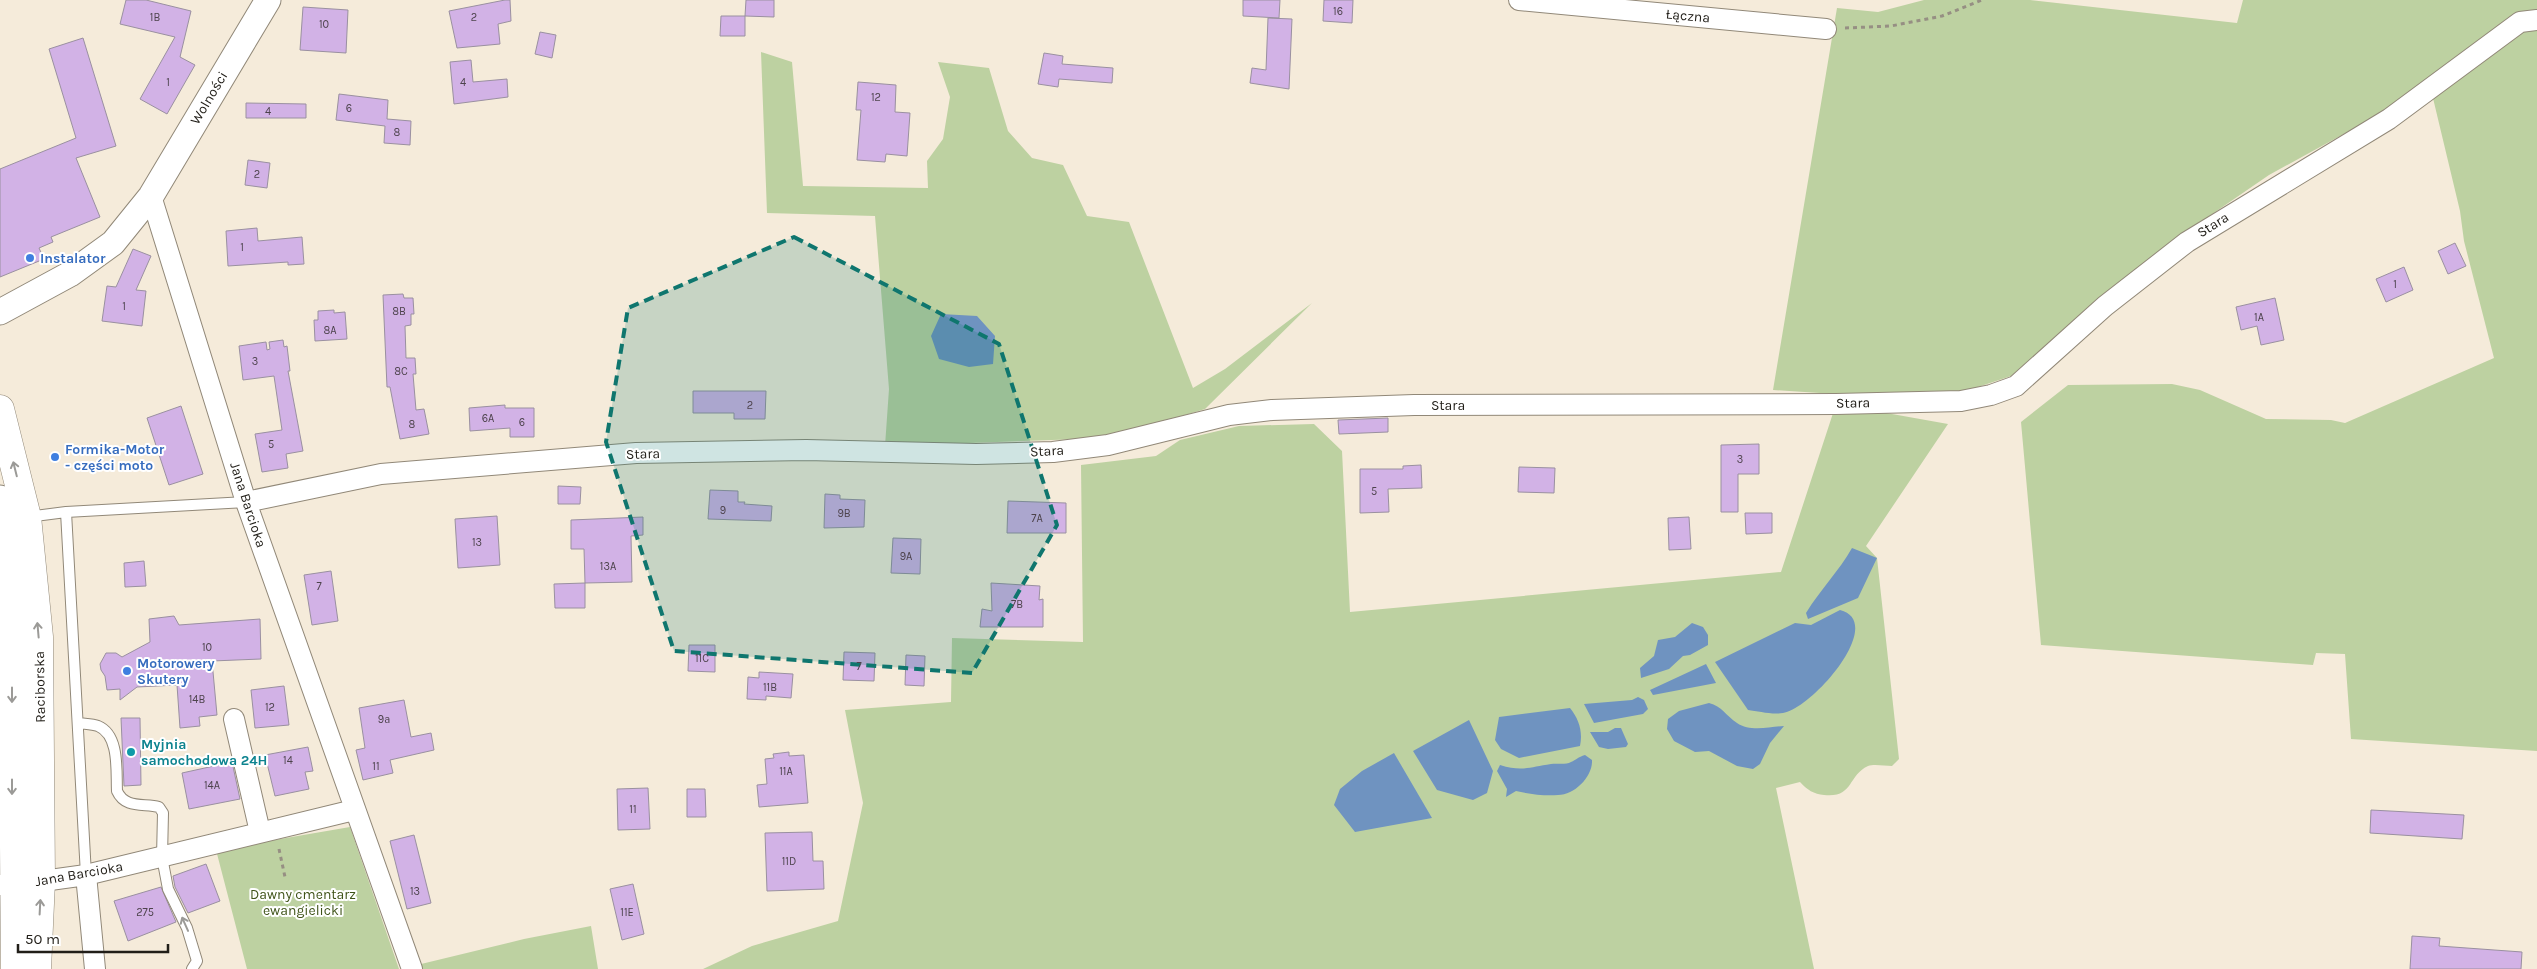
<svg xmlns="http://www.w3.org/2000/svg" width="2537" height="969" viewBox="0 0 2537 969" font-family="Karla,sans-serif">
<rect width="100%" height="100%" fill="#f5ebda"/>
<path fill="#bdd1a1" d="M1924 0H2030L2237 23 2243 0H2537V12L2380 114 2269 175 2170 243 2011 376 1966 391H1947L1942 401 1773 390 1837 8 1878 12Z
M2537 28V751L2351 739 2345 654 2316 653 2313 665 2041 645 2021 422 2068 385 2172 384 2200 390 2266 419 2331 420 2345 423 2494 358 2464 241 2460 211 2432 94 2520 30Z
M761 52 792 62 803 186 928 188 927 161 943 139 950 97 938 62 989 68 1008 131 1032 158 1063 165 1087 216 1129 222 1193 388 1225 369 1312 303 1205 409 1110 438 885 446 889 389 875 216 767 213Z
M1836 404 1948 424 1866 546 1877 558 1899 759 1892 766C1885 766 1874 764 1868 766 1847 776 1854 798 1824 795 1814 794 1807 790 1800 782L1776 788 1814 969H703L752 946 838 921 863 803 845 710 951 702 952 638 1083 642 1081 465 1156 456 1180 440 1239 426 1314 424 1342 451 1350 612 1781 572Z
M350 827 399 969H247L216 850Z
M591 926 598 969H419L417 965 524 939Z"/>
<path fill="#6f93c0" d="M941 314 977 316 995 336 993 364 969 367 939 359 931 336Z
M1852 548 1877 558 1858 598 1808 619 1806 613C1820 590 1839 571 1852 548Z
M1840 610C1887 622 1813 708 1783 713 1772 715 1758 711 1748 710L1715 662 1795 623 1811 625Z
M1692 623 1703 627 1708 635V645L1690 655 1683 656 1669 669 1641 678 1640 668 1654 656 1658 640 1675 637Z
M1706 664 1716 683 1653 695 1650 690Z
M1638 697 1644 700 1648 709 1643 714 1594 723 1584 704 1632 700Z
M1709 703C1722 706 1726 716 1737 723 1750 732 1769 727 1784 726L1770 743 1760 764 1753 769 1737 766 1709 751 1695 752 1674 741 1667 729 1668 719 1679 711Z
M1570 708C1579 719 1583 732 1580 746L1519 758 1501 749 1495 740 1499 717Z
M1469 720 1493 771 1487 793 1473 800 1437 790 1413 751Z
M1615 728H1621L1628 744 1626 747 1608 749 1599 747 1590 732H1608Z
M1394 753 1432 818 1355 832 1334 805 1340 789 1362 771Z
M1585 755 1592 760C1593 776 1575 795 1558 795 1544 796 1529 794 1516 791L1506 797 1507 789 1497 771 1500 765C1522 772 1530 767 1551 764 1557 763 1566 765 1571 762 1576 760 1578 757 1585 755Z"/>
<path fill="#d2b2e6" stroke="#9a90a0" d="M126 0H146L191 11 180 57 195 65 167 114 140 99 175 37 120 24Z
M505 0H510L511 21 498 24 500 44 457 48 449 11Z
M746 0H774V17L745 16Z
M1243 0H1280L1279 18 1243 16Z
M1324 0H1353L1352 23 1323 21Z
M303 7 348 10 346 53 300 50Z
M721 16H745V36H720Z
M1268 18 1292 19 1289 89 1250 83 1252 68 1266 70Z
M540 32 556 35 552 58 535 54Z
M83 38 116 146 76 158 100 217 51 237 53 242 39 248 44 259 0 277V169L76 138 49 49Z
M1044 53 1063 56 1062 64 1113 68 1112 83 1059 79 1058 87 1038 84Z
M471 60 473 82 507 79 508 97 454 104 450 62Z
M858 82 896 85 895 112 910 113 907 156 886 154 885 162 857 160 861 110H856Z
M339 94 388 100 387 119 411 121 410 145 384 143 385 126 336 120Z
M246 103 306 104V118H246Z
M248 160 270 163 267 188 245 185Z
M257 228 258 241 302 237 304 264 288 265V262L228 266 226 231Z
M2455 243 2466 266 2448 274 2438 251Z
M133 249 151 256 136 290 146 291 142 326 102 321 107 286 116 287Z
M2404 267 2413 290 2386 302 2376 279Z
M403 294 404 298H413L414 314H411V325L405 326 406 358H415L416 374H413L416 410 424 409 429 434 400 439 390 387H387L383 295Z
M2275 298 2284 340 2261 345 2257 326 2241 330 2236 307Z
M334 310V313L345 312 347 339 315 341 314 320H318V311Z
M283 340 284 347 287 346 290 371H288L303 451 286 454 288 468 262 472 255 434 282 430 274 376 243 380 239 346 266 342 267 350 270 349 269 342Z
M693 391H766L765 419H734V413H693Z
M505 405V408H534V437H510V428L470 431 469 408Z
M181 406 203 474 169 485 147 418Z
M1388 418V432L1339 434 1338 420Z
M1759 444V474H1738V512H1721V445Z
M1421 465 1422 488 1388 489 1389 512 1360 513V469H1403V466Z
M1519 467 1555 468 1554 493 1518 492Z
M558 486 581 487 580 504H558Z
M710 490 738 491V502H745L744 504 772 506 771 521 708 519Z
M825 494 840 495V499L865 500 864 527 824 528Z
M1008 501 1066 503V533H1007Z
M1745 513H1772V533L1746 534Z
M497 516 500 565 458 568 455 519Z
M643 517V535L631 536 632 582 585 583 584 549H571V520Z
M1689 517 1691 549 1669 550 1668 518Z
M893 538 921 539 920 574 891 573Z
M144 561 146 586 125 587 124 563Z
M331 571 338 621 312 625 304 575Z
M585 583V608H555L554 584Z
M991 583 1040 586 1039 600 1043 599V627H980L982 609 992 611Z
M174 616 179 625 260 619 261 659 212 661 217 715 199 717 200 726 180 728 177 685 137 687 120 700V689L107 690 105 676 101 670 100 664 106 653H116L122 657 150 642 149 619Z
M689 645H715V672L688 671Z
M844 652 875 653 874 681 843 680Z
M906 655 925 656 924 686 905 685Z
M759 672 793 674 791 698 766 696V700L747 699 748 677 759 678Z
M284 686 289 725 255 728 251 690Z
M404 700 411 737 431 733 434 750 390 760 393 773 363 780 356 750 365 748 359 708Z
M121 718H140L141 785 124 786Z
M308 747 313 771 305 772 309 789 275 796 265 755Z
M789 752V756L804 755 808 803 759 807 757 785 767 784 765 759 774 758 773 754Z
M232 762 240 799 189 809 182 773Z
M648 788 650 829 618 830 617 789Z
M687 789H705L706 817H687Z
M2371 810 2464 815 2462 839 2370 833Z
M812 832 813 861H823L824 889 767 891 765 833Z
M414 835 431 903 407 909 390 841Z
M206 864 220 901 188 913 175 887 173 876Z
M633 884 644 934 622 940 610 889Z
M161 887 176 922 128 941 114 901Z
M2412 936 2440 938 2439 946 2522 952 2521 969H2410Z"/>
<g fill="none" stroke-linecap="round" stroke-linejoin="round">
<g stroke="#918878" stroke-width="12">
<path id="service" d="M66 512 86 875
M27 517 66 512 246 502
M78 723C84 724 92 724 98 726 120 735 116 772 117 791 125 809 144 803 159 807L163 813 162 857 168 889 187 928 197 961 192 969"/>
</g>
<g stroke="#918878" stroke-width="22">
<path id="minor" d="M1519 0 1826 29
M151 196 246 502 412 969
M246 502 381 474 636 453 806 450 976 454 1053 452 1108 445 1229 415 1272 410 1414 405 1836 404 1961 401 1991 395 2016 386 2105 306 2187 242 2389 119 2520 22 2537 20
M234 719 260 832
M86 875 95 969
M0 885H14L86 875 354 810"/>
</g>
<g stroke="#918878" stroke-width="27">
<path id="tertiary" d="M0 312 70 274 113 243 151 196 268 0
M0 498 8 501 27 517"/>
</g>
<g stroke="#918878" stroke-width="29">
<path id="primary" d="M0 409 27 517 39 637 41 881 37 969
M0 521 12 603 15 969"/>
</g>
<path stroke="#968f83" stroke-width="3" stroke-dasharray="4 4" stroke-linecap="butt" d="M1845 28 1891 26 1942 16 1982 0
M279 849 285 877"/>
<use href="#service" stroke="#fff" stroke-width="10"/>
<use href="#minor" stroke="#fff" stroke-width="20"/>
<use href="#tertiary" stroke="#fff" stroke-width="25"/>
<use href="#primary" stroke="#fff" stroke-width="28"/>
</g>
<defs><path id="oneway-shaft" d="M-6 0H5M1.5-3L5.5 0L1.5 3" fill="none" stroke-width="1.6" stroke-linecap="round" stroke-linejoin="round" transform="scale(1.25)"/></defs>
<g stroke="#9b9a97">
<use href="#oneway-shaft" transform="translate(15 469) rotate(-104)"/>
<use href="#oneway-shaft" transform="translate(38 630) rotate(-95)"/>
<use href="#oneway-shaft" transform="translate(12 695) rotate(90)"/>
<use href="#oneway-shaft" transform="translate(12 787) rotate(90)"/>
<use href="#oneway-shaft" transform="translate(40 907) rotate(-87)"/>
<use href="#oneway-shaft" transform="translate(185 924) rotate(-114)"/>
</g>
<path fill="#0f766e" fill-opacity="0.2" stroke="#0f766e" stroke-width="4" stroke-dasharray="10 6" stroke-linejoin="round" d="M794 237 999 344 1057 525 972 673 674 651 606 442 628 308Z"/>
<g fill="#3f7fe0" stroke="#fff" stroke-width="2">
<circle cx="30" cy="258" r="5"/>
<circle cx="55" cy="457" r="5"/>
<circle cx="127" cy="671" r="5"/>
</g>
<circle fill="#0f9aa8" stroke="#fff" stroke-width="2" cx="131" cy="752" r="5"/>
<g text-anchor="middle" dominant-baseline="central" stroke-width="4" stroke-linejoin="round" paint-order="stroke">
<g font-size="11" fill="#4d434c">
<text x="1338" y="11">16</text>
<text x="155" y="17">1B</text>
<text x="474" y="17">2</text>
<text x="324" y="24">10</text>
<text x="168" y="82">1</text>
<text x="463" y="82">4</text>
<text x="876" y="97">12</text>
<text x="349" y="108">6</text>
<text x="268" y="111">4</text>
<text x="397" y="132">8</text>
<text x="257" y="174">2</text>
<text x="242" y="247">1</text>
<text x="2395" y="284">1</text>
<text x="124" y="306">1</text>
<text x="399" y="311">8B</text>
<text x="2259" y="317">1A</text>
<text x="330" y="330">8A</text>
<text x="255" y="361">3</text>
<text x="401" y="371">8C</text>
<text x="750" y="405">2</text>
<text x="488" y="418">6A</text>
<text x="522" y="422">6</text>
<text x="412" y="424">8</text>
<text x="271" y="444">5</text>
<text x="1740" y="459">3</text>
<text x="1374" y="491">5</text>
<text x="723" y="510">9</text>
<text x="844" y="513">9B</text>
<text x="1037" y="518">7A</text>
<text x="477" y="542">13</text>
<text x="906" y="556">9A</text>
<text x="608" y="566">13A</text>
<text x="319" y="586">7</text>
<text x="1017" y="604">7B</text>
<text x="207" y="647">10</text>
<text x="702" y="658">11C</text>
<text x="859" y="666">7</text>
<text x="770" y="687">11B</text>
<text x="197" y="699">14B</text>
<text x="270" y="707">12</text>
<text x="384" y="719">9a</text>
<text x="288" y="760">14</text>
<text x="376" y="766">11</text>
<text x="786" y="771">11A</text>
<text x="212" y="785">14A</text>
<text x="633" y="809">11</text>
<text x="789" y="861">11D</text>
<text x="415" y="891">13</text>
<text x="145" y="912">275</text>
<text x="627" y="912">11E</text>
</g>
<g font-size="14" fill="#211e18" stroke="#fff">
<text transform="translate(1688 16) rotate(5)">Łączna</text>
<text transform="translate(209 98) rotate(-59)">Wolności</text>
<text transform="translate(2213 225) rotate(-32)">Stara</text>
<text transform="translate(1853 403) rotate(-1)">Stara</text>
<text x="1448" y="405">Stara</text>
<text transform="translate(1047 451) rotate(-3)">Stara</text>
<text transform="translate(643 454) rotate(-2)">Stara</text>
<text transform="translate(248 505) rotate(72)">Jana Barcioka</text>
<text transform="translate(40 687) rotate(-91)">Raciborska</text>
<text transform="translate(79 874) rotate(-10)">Jana Barcioka</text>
</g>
<g font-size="14" font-weight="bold" fill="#366cbe" stroke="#fff" text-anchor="start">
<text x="40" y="258">Instalator</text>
<text x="65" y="449">Formika-Motor<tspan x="65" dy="16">- części moto</tspan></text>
<text x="137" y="663">Motorowery<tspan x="137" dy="16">Skutery</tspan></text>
</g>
<g font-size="14" font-weight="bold" fill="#0d838f" stroke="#fff" text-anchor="start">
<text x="141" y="744">Myjnia<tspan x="141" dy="16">samochodowa 24H</tspan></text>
</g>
<g font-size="14" fill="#3f5318" stroke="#fff">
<text x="303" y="894">Dawny cmentarz<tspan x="303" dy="16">ewangielicki</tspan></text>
</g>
</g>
<path d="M18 944v8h150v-8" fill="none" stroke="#211e18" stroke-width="2.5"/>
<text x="25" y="944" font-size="15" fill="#211e18" stroke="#ffffff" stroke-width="4" paint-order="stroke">50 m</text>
</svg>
